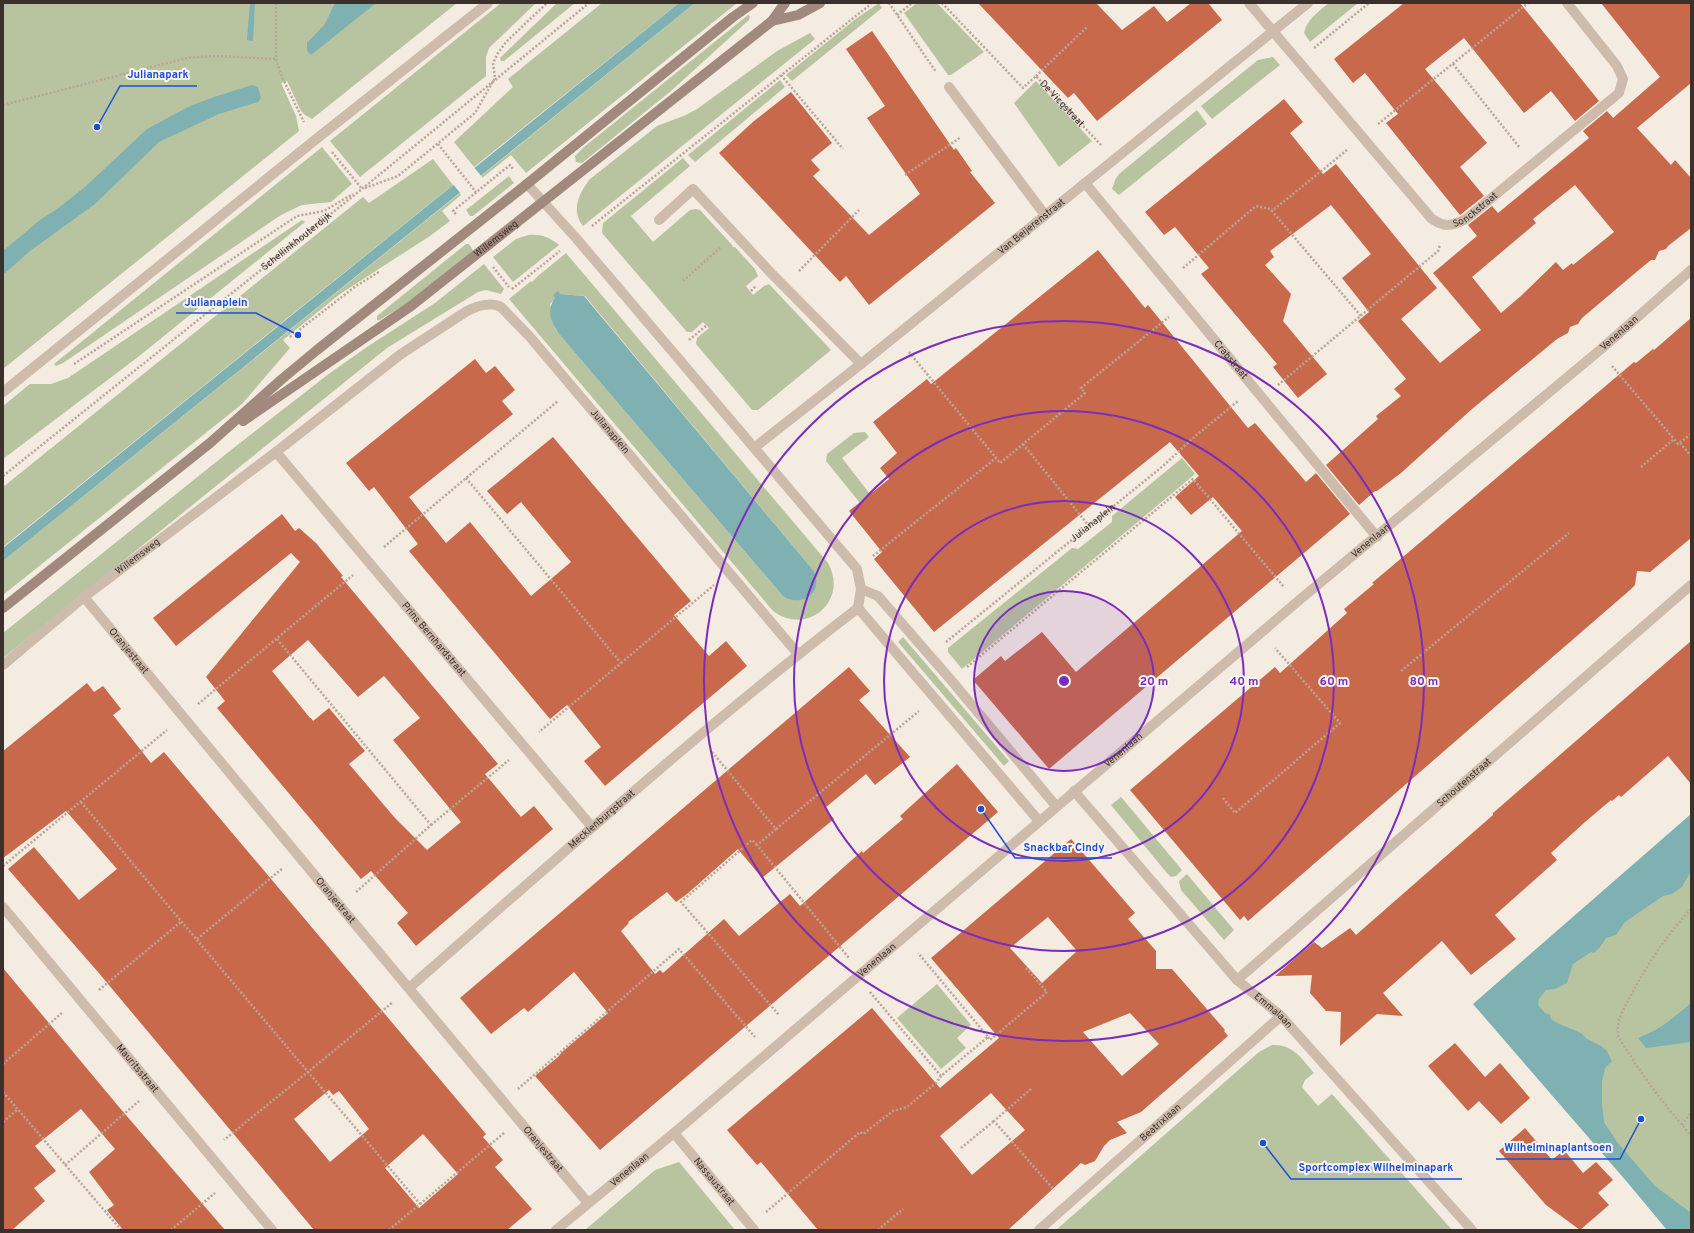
<svg xmlns="http://www.w3.org/2000/svg" width="1694" height="1233" viewBox="0 0 1694 1233" font-family="Overpass,sans-serif">
<rect width="100%" height="100%" fill="#f4ebe1"/>
<path fill="#b8c4a0" fill-rule="evenodd" d="M3 3H457L312 119 305 115 301 111 287 81 281 83 296 116 299 131 3 369Z
M501 3H536L489 48 486 57V76L360 177 330 141Z
M557 3H575L504 61H501L500 58Z
M602 3H679L474 167 454 142 513 87 508 79Z
M695 3H737L526 173 511 155 482 178 481 176Z
M879 3 882 8 792 81 786 75 857 18Z
M917 3H937L984 52 951 75H948L904 13Z
M1329 3H1358L1310 42 1304 33C1307 19 1318 12 1329 3Z
M748 15 750 16 749 20 671 91 582 163 576 162 575 156 584 147Z
M810 33 815 39 583 226C570 210 580 192 590 179L657 126 686 115 697 109 777 51Z
M1273 57 1280 65 1212 119 1201 106 1258 60Z
M780 80 785 87 695 162 688 155Z
M1036 81 1092 141 1059 167 1014 103Z
M1197 110 1207 124 1119 195 1112 189 1115 180 1119 174Z
M322 147 352 184 331 202 302 205 281 215 63 363 56 366 54 364Z
M683 158 690 166 631 216 653 242 690 210 696 209 700 210 733 246 732 247H735L755 269 758 276 746 286 753 295 764 286 769 284 831 350 758 410H752L696 344 697 338 709 328 703 322 692 332H687L602 233 603 223Z
M433 159 453 185 3 547V487L363 197 369 203Z
M509 176 514 183 473 216H470L466 210Z
M460 193 461 195 442 211 450 221 430 236 340 294 283 340 290 348 242 404 3 595V561Z
M302 220 305 222 138 357 3 459V406L30 384H51L68 378Z
M528 235C540 234 550 237 559 245L513 282 493 257 516 239Z
M466 244H469L474 252 421 294 380 320H377V316Z
M566 253 828 563C849 600 808 637 773 611L509 299 531 281 532 282 538 276ZM560 294 585 296 808 564 816 578 814 590 809 596 782 595 559 334 555 328 550 304Z
M484 264 504 289 501 294 486 290 478 292 387 348 3 658V633L231 450 330 373 367 347 435 303Z
M865 432 869 437 842 458 870 494 860 503 826 461 827 454 854 433Z
M1182 458 1195 474 962 669 948 652V648L1072 548 1078 549 1112 522V516Z
M903 637 1009 761 1004 766 898 642Z
M1121 797 1182 870 1176 876 1171 877 1166 872 1111 805Z
M1691 842V1230H1678L1504 1008Z
M1187 874 1234 930 1224 940 1181 890 1179 881Z
M937 984 971 1025 957 1038 966 1048 941 1069 897 1018Z
M1272 1045C1293 1044 1301 1058 1314 1073L1305 1080 1302 1087 1318 1106 1332 1094 1452 1230H1056L1259 1052Z
M679 1162 735 1230H585L655 1170Z"/>
<path fill="#7fb0b2" d="M250 3H255L253 41 247 40Z
M335 3H376L311 55 307 51V43L325 24Z
M679 3H695L3 561V548Z
M252 85 258 87 261 98 258 102 219 114 159 142 95 204 30 251 3 275V251L40 220 57 209 85 187 147 129 190 106 214 97Z
M558 291 560 294 584 296 808 564C811 568 815 572 816 577 820 598 796 607 782 595L559 334C551 322 546 310 555 298L553 295Z
M1691 814V871L1682 887 1672 894 1663 896 1625 922 1616 935 1606 938 1600 947 1594 953 1591 952 1573 964 1567 983 1555 989 1546 990 1539 999 1538 1005 1545 1013 1550 1015 1551 1019 1557 1023 1581 1033 1587 1039 1601 1046 1607 1051 1612 1061 1605 1068 1602 1082V1103L1604 1122 1617 1142 1655 1186 1691 1213V1230H1667L1627 1182 1473 1004Z
M1691 1003V1042L1646 1048 1638 1038C1660 1030 1673 1018 1691 1003Z"/>
<path fill="#f4ebe1" d="M473 166 482 177 461 194 452 183Z"/>
<path fill="#c8694b" fill-rule="evenodd" d="M978 3H1096L1122 30 1154 6 1167 22 1191 3H1208L1222 20 1097 121 1074 93 1068 98Z
M1404 3H1520L1599 101 1575 121 1551 91 1524 113 1464 38 1425 69 1487 143 1460 167 1484 196 1460 215 1386 123 1398 114 1365 73 1353 83 1334 59Z
M1601 3H1691V83L1637 128 1671 165 1675 160 1691 178V228L1668 246 1666 249 1659 251 1655 260H1651L1640 269 1582 318 1578 324 1570 327 1568 333 1557 339 1472 409 1401 473 1377 491H1375L1359 505 1326 465 1378 419 1376 416 1401 396 1394 389 1406 379 1358 321 1369 312 1342 278 1371 254 1331 205 1270 251 1274 257 1265 265 1291 294 1283 321 1327 374 1298 398 1273 367 1277 364 1201 274 1209 268 1175 227 1164 235 1145 212 1284 99 1303 122 1290 133 1323 174 1336 164 1437 288 1401 319 1440 363 1481 330 1433 273 1477 236 1468 225 1492 206 1498 213 1589 138 1583 131 1607 111 1613 118 1660 77ZM1575 185 1614 232 1573 265 1572 263 1563 270 1556 262 1522 295 1501 313 1472 277 1536 223 1533 219Z
M872 31 954 150 956 148 972 171 970 172 995 203 869 305 846 276 840 282 719 153 754 121 791 92 832 143 811 160 820 170 813 176 869 235 920 194 867 118 885 106 846 49Z
M1098 250 1145 308 1148 305 1248 428 1255 423 1306 482 1316 473 1350 514 1049 769 973 680 1001 656 1005 661 1042 632 1076 672 1242 531 1213 497 1191 515 1175 497 1199 476 1170 442 934 632 874 559 882 552 849 511 889 479 880 468 897 453 873 422 927 379 931 384Z
M1691 318V538L1650 572 1637 571 1635 585 1630 590 1248 921 1244 916 1240 920 1130 790 1275 667 1280 673 1347 613 1344 609 1374 584 1372 583 1634 362 1636 363 1653 349 1654 350Z
M475 359 486 373 495 366 515 390 502 401 513 414 409 497 446 543 470 522 531 596 571 562 521 502 507 514 487 491 553 437 691 601 674 615 709 656 726 641 747 666 605 786 584 761 601 747 567 705 550 719 409 551 418 544 374 487 369 491 346 463Z
M282 514 295 531 299 528 316 543 343 576 341 577 498 764 485 774 521 817 534 806 553 829 416 946 397 923 408 913 371 871 361 879 217 708 225 701 206 677 300 562 291 553 176 646 153 618ZM308 640 358 697 384 676 420 718 393 740 461 822 427 850 395 818 349 764 365 751 329 708 313 721 311 718H310L272 671Z
M1691 641V784L1668 756 1621 797 1619 795 1612 801 1611 800 1585 822 1551 853 1557 860 1495 915 1516 939 1471 975 1442 941 1383 993 1403 1016 1377 1014 1340 1046 1341 1012 1326 1011 1310 993 1312 975 1275 976 1314 942 1322 948 1350 928 1356 935 1493 815V813Z
M849 667 870 691 859 700 910 757 875 785 866 774 825 808 834 819 762 878 738 849 687 894 676 902 667 892 628 922 629 923 621 931 655 974 660 970 663 973 724 919 739 936 790 894 800 906 862 851 863 853 903 819 900 816 957 764 998 812 600 1150 535 1076 558 1057 562 1052 608 1013 574 972 528 1012 524 1008 491 1034 460 998Z
M87 683 94 692 103 686 121 709 113 715 151 763 164 752 486 1134 483 1137 503 1160 495 1167 532 1209 507 1230H314L98 972 8 869 34 847 79 900 117 869 66 811 3 858V751ZM329 1090 333 1095 339 1091 369 1129 330 1162 294 1119ZM423 1134 458 1174 419 1208 385 1168Z
M1071 839 1135 913 1128 919 1156 951V969H1172L1225 1030 1224 1031 1228 1036 1141 1112 1117 1122 1127 1133 1110 1140 1104 1146 1095 1161 1085 1165 1081 1163 1008 1230H818L761 1162 757 1165 727 1130 872 1008 940 1088 999 1038 931 958ZM1048 917 1077 951 1042 983 1010 948ZM1130 1013 1159 1044 1122 1076 1083 1032ZM991 1093 1025 1130 972 1175 940 1136Z
M3 968 119 1107 225 1230H123L107 1210 114 1205 89 1172 115 1149 81 1109 35 1146 56 1171 34 1188 45 1201 12 1230H3Z
M1455 1043 1485 1077 1500 1063 1530 1098 1501 1124 1479 1101 1468 1111 1428 1066Z
M1525 1128 1552 1160 1564 1150 1583 1173 1596 1162 1613 1180 1598 1193 1609 1205 1580 1230 1546 1205 1499 1151Z"/>
<g fill="none" stroke-linecap="round" stroke-linejoin="round">
<g stroke="#b9a596" stroke-width="2.5" stroke-dasharray="2 2" stroke-linecap="butt">
<path d="M276 3V59L282 77 304 122"/>
<path d="M889 3 936 72"/>
<path id="s1" d="M942 3 1023 88 1036 76 1101 145"/>
<path d="M897 15 912 3"/>
<path d="M1314 48 1369 3"/>
<path d="M1453 64 1520 148"/>
<path d="M781 75 843 149"/>
<path d="M1036 76 1088 26"/>
<path d="M3 105 187 58 215 56 276 59"/>
<path d="M1378 124 1528 3"/>
<path d="M438 144 476 192"/>
<path d="M1347 150 1272 211 1361 316"/>
<path d="M332 152 362 189"/>
<path d="M905 175 961 137"/>
<path d="M365 188 398 176 475 113 495 78 493 63 498 53 506 42 547 3"/>
<path d="M456 214 453 211 510 165 513 169"/>
<path d="M592 226 871 4"/>
<path d="M493 267 509 287"/>
<path d="M1183 268 1256 206 1271 209 1272 211"/>
<path d="M799 271 859 210"/>
<path d="M683 281 720 248"/>
<path d="M512 289 560 251"/>
<path d="M751 291 756 286"/>
<path d="M290 337 356 286 379 272"/>
<path d="M689 340 706 326"/>
<path d="M909 352 996 458"/>
<path d="M74 364 297 216 324 211 353 194"/>
<path d="M1612 366 1674 439"/>
<path d="M1278 385 1438 251 1440 245"/>
<path d="M1680 443 1691 456"/>
<path d="M1023 444 1089 526"/>
<path d="M1641 467 1674 439 1678 444 1691 434"/>
<path id="s2" d="M3 476 362 189 589 3"/>
<path d="M466 478 621 663 539 732"/>
<path d="M384 547 558 401"/>
<path d="M873 556 996 458 1000 463 1085 393 1081 388 1169 317"/>
<path d="M277 639 431 825 355 893"/>
<path id="s3" d="M946 642 1163 466 1192 439 1238 401"/>
<path d="M621 663 714 585"/>
<path d="M967 667 1193 479 1284 587"/>
<path d="M1401 671 1569 533"/>
<path d="M198 704 353 575"/>
<path d="M712 752 776 829 757 845 849 958"/>
<path d="M1223 798 1235 813 1340 723 1275 648"/>
<path d="M81 802 308 1072 224 1140"/>
<path d="M431 825 509 760"/>
<path d="M776 829 919 711"/>
<path d="M757 845 752 840 681 902 779 1015"/>
<path d="M3 866 167 730"/>
<path d="M1691 909C1665 937 1646 966 1629 999 1623 1010 1616 1022 1618 1034 1619 1040 1625 1047 1628 1052 1647 1082 1668 1110 1691 1135"/>
<path d="M197 939 283 868"/>
<path d="M99 990 182 921"/>
<path d="M870 992 941 1076 988 1037 918 953"/>
<path d="M988 1037 990 1040 1047 992 1026 968"/>
<path d="M3 1064 63 1012"/>
<path d="M518 1089 679 949 755 1037"/>
<path d="M1031 1089 994 1121 1054 1190"/>
<path d="M3 1092 121 1230"/>
<path d="M3 1122 18 1109"/>
<path d="M1682 1125 1691 1113"/>
<path d="M961 1148 994 1121"/>
<path d="M65 1165 139 1101"/>
<path d="M420 1204 504 1133"/>
<path d="M766 1212 860 1132 863 1134 893 1111 907 1107 936 1083 941 1076"/>
<path d="M171 1230 215 1193"/>
<path d="M389 1230 420 1204 308 1072 393 1002"/>
<path d="M878 1230 903 1209"/>
</g>
<g stroke="#cdbbac" stroke-width="10">
<path id="s4" d="M1249 3 1431 218C1444 228 1452 226 1466 219L1619 93 1623 79 1617 66 1567 3"/>
<path d="M949 87 1045 215"/>
<path id="s5" d="M1085 183 1377 537"/>
<path d="M659 220 693 189 771 273 861 364"/>
<path d="M3 392 320 136 488 3"/>
<path id="s6" d="M754 448 861 364 1308 3"/>
<path id="s7" d="M276 452 592 827"/>
<path d="M861 589 878 596 951 680 1056 806"/>
<path id="s8" d="M84 597 340 906 588 1203"/>
<path d="M858 608 1039 821"/>
<path id="s9" d="M3 665 84 597 276 452 401 354 467 311C477 306 490 301 501 307L530 337 798 654"/>
<path id="s10" d="M1074 791 1237 980 1281 1016 1472 1230"/>
<path id="s11" d="M3 907 272 1230"/>
<path id="s12" d="M1237 980 1691 585"/>
<path id="s13" d="M409 988C556 859 703 727 858 608L861 589 857 569 576 238 527 184"/>
<path id="s14" d="M674 1133 754 1230"/>
<path id="s15" d="M556 1230 674 1133 1297 602 1600 350 1691 270"/>
<path id="s16" d="M1039 1230 1281 1016"/>
</g>
<g stroke="#a18a7d" stroke-width="10">
<path d="M772 21 798 15 820 3"/>
<path id="s17" d="M243 421 411 306 772 21 785 3"/>
<path d="M3 608 210 443 282 379 317 350 527 184 733 17 753 3"/>
</g>
</g>
<circle cx="1064" cy="681" r="90" fill="#7b2cbf" fill-opacity=".12"/>
<g fill="none" stroke="#7b2cbf" stroke-width="2">
<circle cx="1064" cy="681" r="90"/>
<circle cx="1064" cy="681" r="180"/>
<circle cx="1064" cy="681" r="270"/>
<circle cx="1064" cy="681" r="360"/>
</g>
<g text-anchor="middle" dominant-baseline="central" stroke-width="4" stroke-linejoin="round" paint-order="stroke">
<g font-size="10" fill="#3b302b" stroke="#fbf5ee">
<text stroke="none"><textPath href="#s1" startOffset="173">De Vicqstraat</textPath></text>
<text stroke="none"><textPath href="#s4" startOffset="332">Sonckstraat</textPath></text>
<text stroke="none"><textPath href="#s6" startOffset="355">Van Beijerenstraat</textPath></text>
<text stroke="none"><textPath href="#s17" startOffset="312">Willemsweg</textPath></text>
<text stroke="none"><textPath href="#s2" startOffset="376">Schellinkhouterdijk</textPath></text>
<text stroke="none"><textPath href="#s15" startOffset="1391">Venenlaan</textPath></text>
<text stroke="none"><textPath href="#s5" startOffset="229">Crabstraat</textPath></text>
<text stroke="none"><textPath href="#s9" startOffset="785">Julianaplein</textPath></text>
<text stroke="none"><textPath href="#s3" startOffset="189">Julianaplein</textPath></text>
<text stroke="none"><textPath href="#s15" startOffset="1067">Venenlaan</textPath></text>
<text stroke="none"><textPath href="#s9" startOffset="173">Willemsweg</textPath></text>
<text stroke="none"><textPath href="#s7" startOffset="245">Prins Bernhardstraat</textPath></text>
<text stroke="none"><textPath href="#s8" startOffset="70">Oranjestraat</textPath></text>
<text stroke="none"><textPath href="#s15" startOffset="743">Venenlaan</textPath></text>
<text stroke="none"><textPath href="#s12" startOffset="301">Schoutenstraat</textPath></text>
<text stroke="none"><textPath href="#s13" startOffset="256">Mecklenburgstraat</textPath></text>
<text stroke="none"><textPath href="#s8" startOffset="394">Oranjestraat</textPath></text>
<text stroke="none"><textPath href="#s15" startOffset="419">Venenlaan</textPath></text>
<text stroke="none"><textPath href="#s10" startOffset="297">Emmalaan</textPath></text>
<text stroke="none"><textPath href="#s11" startOffset="210">Mauritsstraat</textPath></text>
<text stroke="none"><textPath href="#s16" startOffset="162">Beatrixlaan</textPath></text>
<text stroke="none"><textPath href="#s8" startOffset="718">Oranjestraat</textPath></text>
<text stroke="none"><textPath href="#s15" startOffset="95">Venenlaan</textPath></text>
<text stroke="none"><textPath href="#s14" startOffset="63">Nassaustraat</textPath></text>
</g>
</g>
<circle cx="1064" cy="681" r="6" fill="#7b2cbf" stroke="#fbf5ee" stroke-width="2"/>
<g font-size="12" text-anchor="middle" font-weight="bold" fill="#7b2cbf" stroke="#fbf5ee" stroke-width="4" stroke-linejoin="round" paint-order="stroke">
<text x="1154" y="685">20 m</text>
<text x="1244" y="685">40 m</text>
<text x="1334" y="685">60 m</text>
<text x="1424" y="685">80 m</text>
</g>
<path fill="none" stroke="#1d4ed8" stroke-width="1.5" d="M97 127L120 86H197M298 335L256 313H176M981 809L1015 858H1112M1641 1119L1620 1159H1496M1263 1143L1291 1179H1462"/>
<g fill="#1d4ed8" stroke="#fbf5ee" stroke-width="1.5">
<circle cx="97" cy="127" r="4"/>
<circle cx="298" cy="335" r="4"/>
<circle cx="981" cy="809" r="4"/>
<circle cx="1641" cy="1119" r="4"/>
<circle cx="1263" cy="1143" r="4"/>
</g>
<g font-size="11" text-anchor="middle" font-weight="bold" fill="#1d4ed8" stroke="#fbf5ee" stroke-width="4" stroke-linejoin="round" paint-order="stroke">
<text x="158" y="78">Julianapark</text>
<text x="216" y="306">Julianaplein</text>
<text x="1064" y="851">Snackbar Cindy</text>
<text x="1558" y="1151">Wilhelminaplantsoen</text>
<text x="1376" y="1171">Sportcomplex Wilhelminapark</text>
</g>
<rect width="1694" height="1233" fill="none" stroke="#3b302b" stroke-width="8"/>
</svg>
